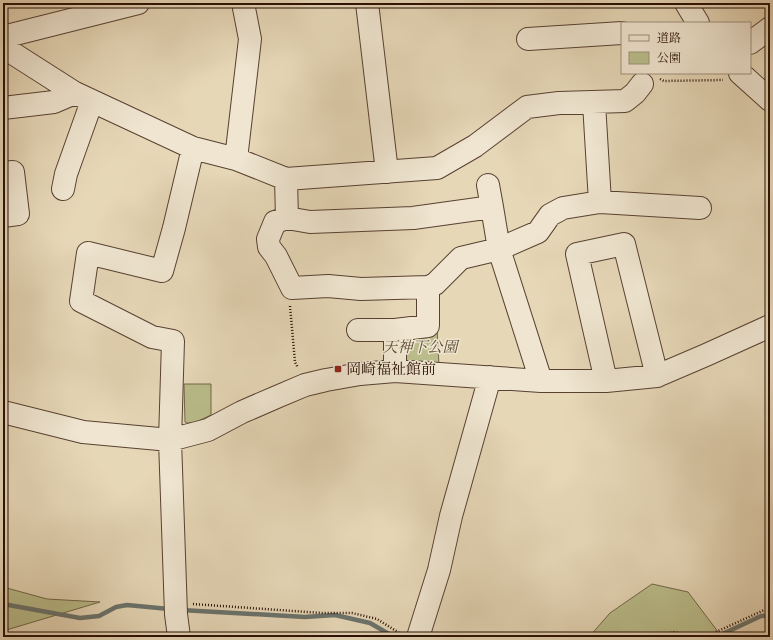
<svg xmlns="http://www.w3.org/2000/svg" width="773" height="640" viewBox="0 0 773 640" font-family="'Libre Bodoni','Noto Serif JP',serif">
<rect width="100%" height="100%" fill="#e6d7b7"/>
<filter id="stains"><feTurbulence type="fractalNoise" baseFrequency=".005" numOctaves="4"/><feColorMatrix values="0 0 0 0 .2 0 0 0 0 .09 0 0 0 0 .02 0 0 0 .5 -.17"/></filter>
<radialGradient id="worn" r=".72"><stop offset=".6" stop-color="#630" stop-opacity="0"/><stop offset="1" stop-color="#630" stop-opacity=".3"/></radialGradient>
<path fill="#babd8b" stroke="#726648" d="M437 328 439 365H399L403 330Z
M184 384H211V415L194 423H187L185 422Z
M652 584 688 592 722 637H589L610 613Z
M3 587 47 599 100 602 3 631Z"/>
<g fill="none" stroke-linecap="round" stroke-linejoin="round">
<path stroke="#6b746d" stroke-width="4.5" d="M3 604 80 618 99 616 116 607 127 605 169 609
M181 610 305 617 335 615 370 623 394 637
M716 637 761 616 770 615"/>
<g stroke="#584132" stroke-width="24">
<path id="minor" d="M367 3 387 172
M686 3 698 23
M3 37 138 3
M528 39 622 33
M750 43 770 28
M3 47 75 93 193 148 236 159 286 179 437 168 475 146 527 107 559 103 625 101 635 93 642 84
M740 73 770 100
M594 103 600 202
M3 108 54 102 75 93
M236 159 250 39 243 3
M3 173 13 172 18 214 3 216
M286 179 287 218
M63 189 66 174 92 101
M492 207 499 249 541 381
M428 287 361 289 328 286 292 288 276 256 269 247 268 239 275 222 287 218 310 222 413 218 492 207 488 185
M358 330H395
M395 371V330L428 326V287L435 284 461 258 499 249 538 232 550 215 563 208 600 202 700 208
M606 381 577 254 624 244 657 376
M3 412 83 432 170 440 208 430 242 412 279 396 305 385 326 380 360 374 395 371 541 381H606L657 376 706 355 770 326
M179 637 176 614 170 440 173 341 152 337 81 301 88 253 162 271 174 228 193 148
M418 637 439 570 451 516 490 377"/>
</g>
<path stroke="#290f05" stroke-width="2.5" stroke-dasharray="1 2" stroke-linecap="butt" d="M660 79 664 81 723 80
M290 306 295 362 298 368
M193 604 322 613H352L377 619 401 634
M619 637H624
M650 637 675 632 688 637
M705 637 764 610 770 609"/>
<use href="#minor" stroke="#efe5d0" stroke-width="22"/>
</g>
<rect fill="#8f2418" stroke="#efe5d0" stroke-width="1.5" x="334" y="365" width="8" height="8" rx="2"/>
<g text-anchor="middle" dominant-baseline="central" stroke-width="3" stroke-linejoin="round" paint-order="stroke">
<g font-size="15" font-style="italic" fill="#5c4c34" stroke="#efe5d0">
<text x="420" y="347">天神下公園</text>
</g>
<g font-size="15" fill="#290f05" stroke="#efe5d0" text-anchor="start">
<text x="346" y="369">岡崎福祉館前</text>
</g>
</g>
<rect width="773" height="640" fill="none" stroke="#e6d7b7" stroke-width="16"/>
<rect x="4" y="4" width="765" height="632" fill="none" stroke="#290f05" stroke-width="2"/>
<rect x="8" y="8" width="757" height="624" fill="none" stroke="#290f05"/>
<rect x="621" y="22" width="130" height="52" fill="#efe5d0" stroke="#a08f7f"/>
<rect x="629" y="35" width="20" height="6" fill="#efe5d0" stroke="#a08f7f"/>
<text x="657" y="42" font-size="12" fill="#290f05">道路</text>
<rect x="629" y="52" width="20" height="12" fill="#babd8b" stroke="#a08f7f"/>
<text x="657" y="62" font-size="12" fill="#290f05">公園</text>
<rect width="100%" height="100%" filter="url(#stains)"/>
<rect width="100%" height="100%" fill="url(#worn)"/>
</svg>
